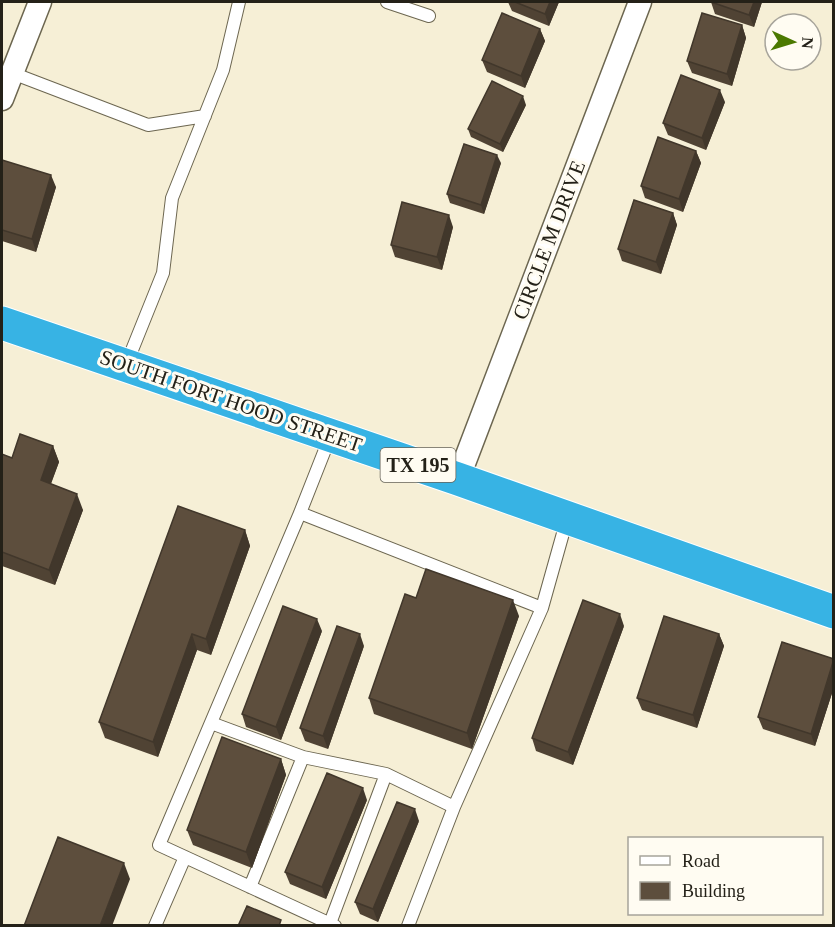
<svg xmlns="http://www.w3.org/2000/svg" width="835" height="927" viewBox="0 0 835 927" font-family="Georgia,serif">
<rect width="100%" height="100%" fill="#f6efd6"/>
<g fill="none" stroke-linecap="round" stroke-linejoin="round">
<g stroke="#6c6650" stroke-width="14">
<path id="service" d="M387 2 429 16
M12 73 148 125 205 116
M126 365 163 273 172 198 223 70 239 2
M330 437 300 513 159 845 335 926
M300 513 542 608
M211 723 303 757 386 774 454 807
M250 887 303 757
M155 926 185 857
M329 926 386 774
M408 926 454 807 542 608 567 519"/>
</g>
<g stroke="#6c6650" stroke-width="25">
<path id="minor" d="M2 99 40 2
M458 479 640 2"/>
</g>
<g stroke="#fff" stroke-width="35">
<path id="trunk" d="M2 323 458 479 834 612"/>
</g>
<use href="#service" stroke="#fff" stroke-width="12"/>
<use href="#minor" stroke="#fff" stroke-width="22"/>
<use href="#trunk" stroke="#37b3e4" stroke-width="33"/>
</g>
<path fill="#504334" d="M508 2H559L549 26 512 11Z
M711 2H762L754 27 715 14Z
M742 25 746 38 732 86 692 73 687 61Z
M540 29 545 41 525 88 487 72 482 60Z
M725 102 706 150 668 135 663 123Z
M526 105 503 152 471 137 468 129Z
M696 151 701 163 683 212 645 198 641 186Z
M2 160 56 187 36 252 2 241Z
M501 163 484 214 450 203 447 194Z
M673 213 677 225 661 274 622 261 618 249Z
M453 227 442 270 395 257 391 245Z
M53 446 59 462 51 484 83 510 55 585 2 566V454L12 458Z
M245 530 250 546 211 655 197 650 158 757 105 738 99 722Z
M416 598 519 616 472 749 374 714 369 698Z
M624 626 573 765 536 751 532 738Z
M322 631 281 740 246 727 242 714Z
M719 634 724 646 697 728 642 710 637 698Z
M364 646 328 749 305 741 300 728Z
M834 661V687L815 746 763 729 758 717Z
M281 759 286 775 252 868 193 845 187 830Z
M367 800 326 899 290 884 285 872Z
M419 821 378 922 360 914 355 902Z"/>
<path fill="#41372b" d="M550 2H559L549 26 545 14Z
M754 2H762L754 27 749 15Z
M742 25 746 38 732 86 727 74Z
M540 29 545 41 525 88 521 76Z
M720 90 725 102 706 150 702 138Z
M523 96 526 105 503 152 500 144Z
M696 151 701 163 683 212 679 199Z
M497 155 501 163 484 214 481 205Z
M51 175 56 187 36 252 32 239Z
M673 213 677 225 661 274 656 262Z
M449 215 453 227 442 270 437 257Z
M53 446 59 462 46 496 41 480Z
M77 494 83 510 55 585 49 570Z
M245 530 250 546 211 655 206 639Z
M513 600 519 616 472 749 467 733Z
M620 614 624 626 573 765 568 752Z
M317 619 322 631 281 740 276 727Z
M192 634 197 650 158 757 153 742Z
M360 634 364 646 328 749 323 736Z
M719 634 724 646 697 728 693 715Z
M834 661V687L815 746 811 734Z
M281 759 286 775 252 868 246 852Z
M363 788 367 800 326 899 322 887Z
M415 809 419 821 378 922 373 909Z
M124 863 130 879 112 926H100Z"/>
<path fill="#5d4e3d" stroke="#41372b" stroke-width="1.5" d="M515 2H550L545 14Z
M711 2H754L749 15Z
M502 13 540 29 521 76 482 60Z
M702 13 742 25 727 74 687 61Z
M681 75 720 90 702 138 663 123Z
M492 81 523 96 500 144 468 129Z
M658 137 696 151 679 199 641 186Z
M464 144 497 155 481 205 447 194Z
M2 160 51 175 32 239 2 230Z
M634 200 673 213 656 262 618 249Z
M402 202 449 215 437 257 391 245Z
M20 434 53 446 41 480 77 494 49 570 2 552V454L12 458Z
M178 506 245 530 206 639 192 634 153 742 99 722Z
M426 569 513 600 467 733 369 698 405 594 416 598Z
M583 600 620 614 568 752 532 738Z
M283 606 317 619 276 727 242 714Z
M664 616 719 634 693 715 637 698Z
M337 626 360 634 323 736 300 728Z
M782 642 834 659 811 734 758 717Z
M222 737 281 759 246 852 187 830Z
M327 773 363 788 322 887 285 872Z
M397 802 415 809 373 909 355 902Z
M58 837 124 863 100 926H24Z
M247 906 281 920 279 926H238Z"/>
<g text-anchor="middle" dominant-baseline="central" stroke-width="6" stroke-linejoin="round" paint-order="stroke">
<rect fill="#fffcf2" stroke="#666359" stroke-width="1.5" x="380.5" y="448" width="75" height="34" rx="4.5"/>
<g font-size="20" font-weight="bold" fill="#242118">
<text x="418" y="465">TX 195</text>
</g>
<g font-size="21" fill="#242118" stroke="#fffcf2">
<text transform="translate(549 240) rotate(-69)">CIRCLE M DRIVE</text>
<text transform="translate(231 401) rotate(19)">SOUTH FORT HOOD STREET</text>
</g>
</g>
<rect width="835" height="927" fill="none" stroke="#242118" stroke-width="6"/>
<rect x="628" y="837" width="195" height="78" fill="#fffcf2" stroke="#a7a49b" stroke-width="1.5"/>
<rect x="640" y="856" width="30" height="9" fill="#ffffff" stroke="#a7a49b" stroke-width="1.5"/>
<text x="682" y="867" font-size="18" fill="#242118">Road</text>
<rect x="640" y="882" width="30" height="18" fill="#5d4e3d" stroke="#a7a49b" stroke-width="1.5"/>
<text x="682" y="897" font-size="18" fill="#242118">Building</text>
<g transform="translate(793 42) rotate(94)"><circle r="28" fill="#fffcf2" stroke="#a7a49b" stroke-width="1.5"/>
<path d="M0-4.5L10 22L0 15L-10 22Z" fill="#4b7900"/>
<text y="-9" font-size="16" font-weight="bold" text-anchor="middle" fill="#242118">N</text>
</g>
</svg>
